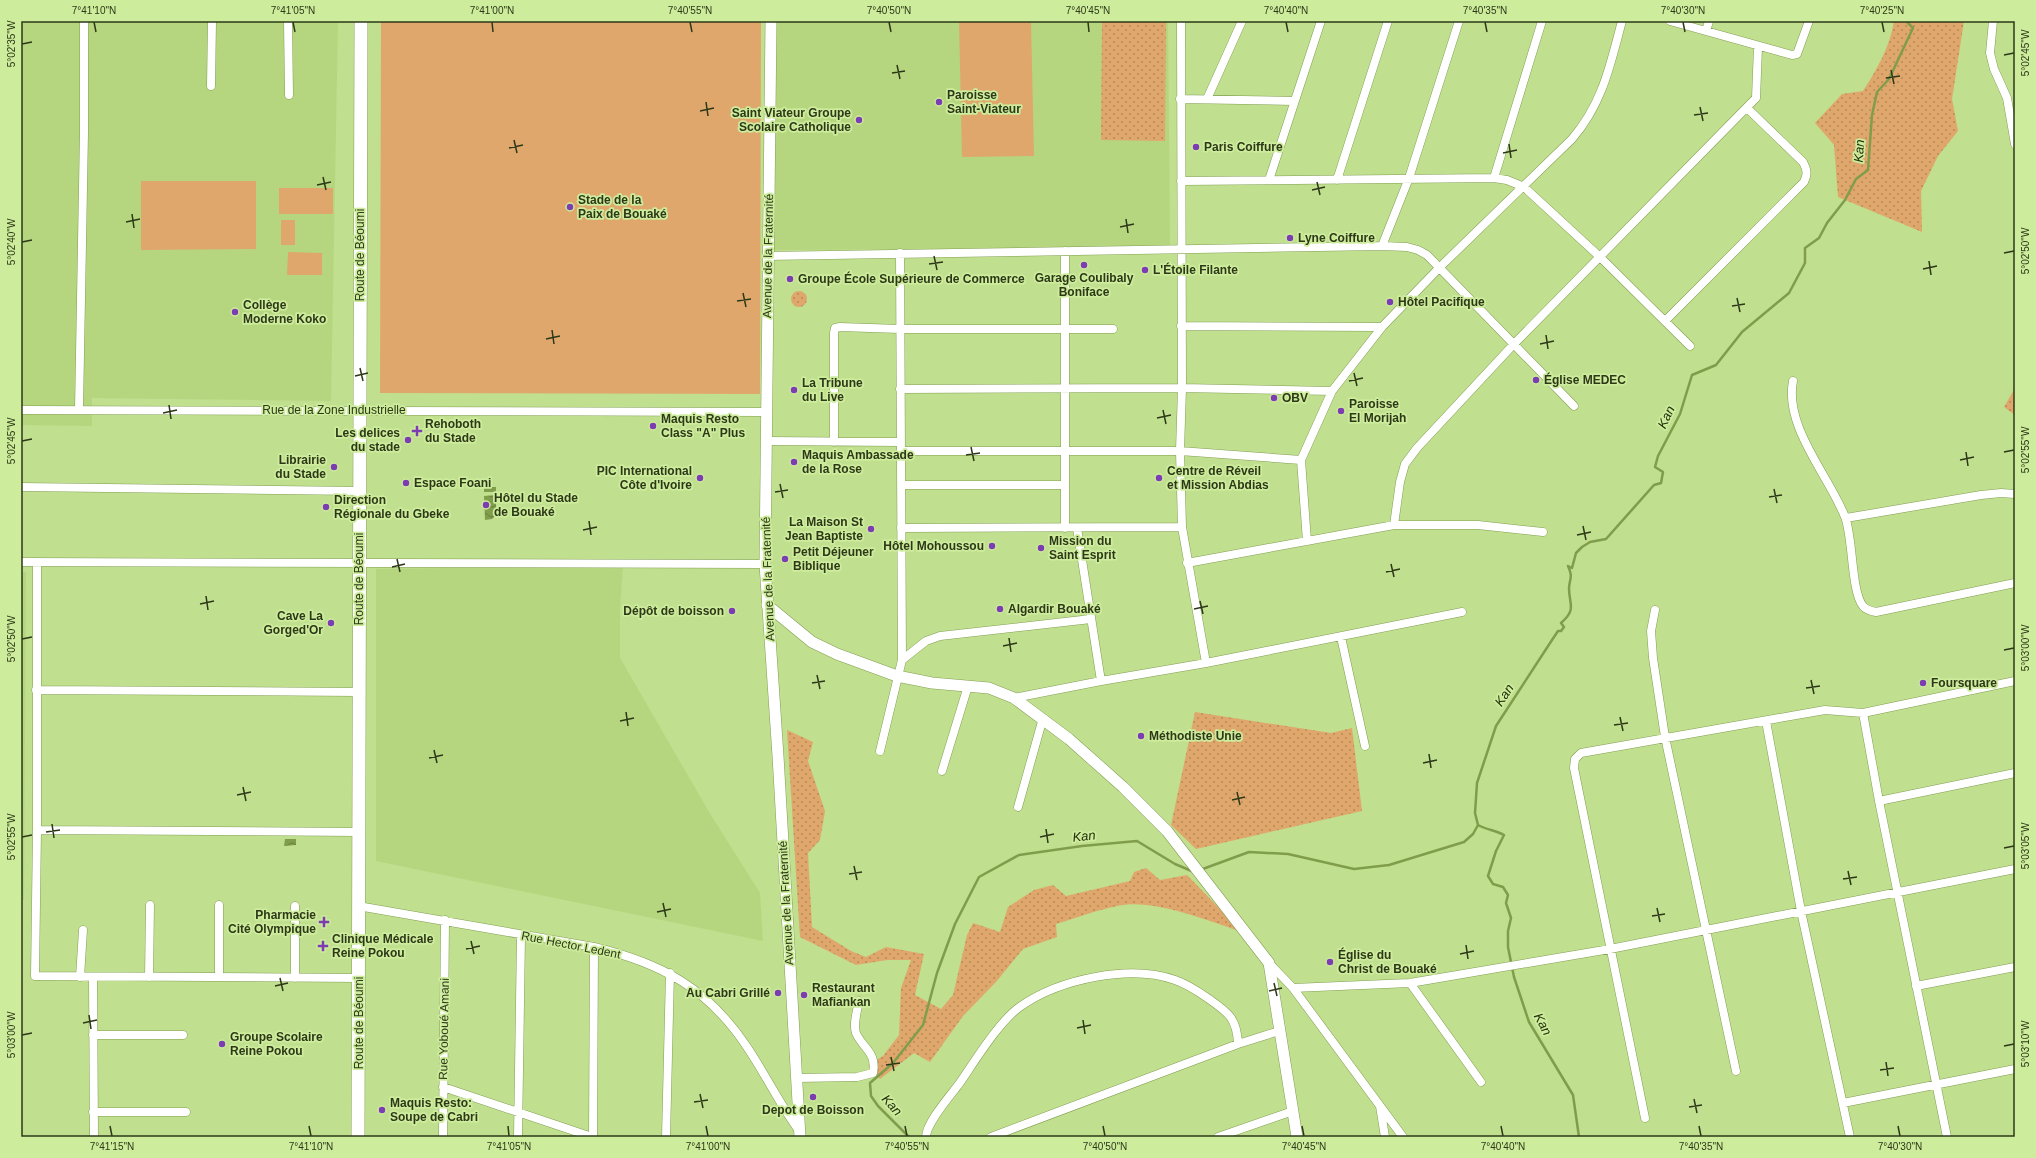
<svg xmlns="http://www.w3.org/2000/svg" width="2036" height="1158" viewBox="0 0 2036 1158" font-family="Arial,sans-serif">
<defs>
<pattern id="grass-dots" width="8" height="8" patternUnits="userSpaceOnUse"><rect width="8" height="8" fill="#e0a76d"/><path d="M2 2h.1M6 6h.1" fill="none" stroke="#b68959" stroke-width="1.8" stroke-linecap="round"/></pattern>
<pattern id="water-waves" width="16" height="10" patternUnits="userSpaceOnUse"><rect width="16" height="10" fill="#809d4b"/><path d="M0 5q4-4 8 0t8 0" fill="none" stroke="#69813d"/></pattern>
</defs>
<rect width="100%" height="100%" fill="#c0df8f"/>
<path fill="#b5d67e" d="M21 21H338L331 401 92 398V426L21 425Z
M775 21H1168L1170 247 774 250Z
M623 566 620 608V658L709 812 760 893 763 941 376 861V569Z
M21 572H26L24 900H21Z"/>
<path fill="url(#grass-dots)" d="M1102 21H1166L1165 141 1101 140Z
M1894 21H1964L1952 99 1958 131 1938 156 1921 191 1922 232 1838 197 1834 145 1815 123 1842 94 1863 91C1877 69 1890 47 1894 21Z
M791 299a8 8 0 1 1 16 0a8 8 0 1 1-16 0Z
M2015 388V415L2004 407Z
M1195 712 1331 733 1352 728 1362 811 1196 849 1171 825Z
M787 730 813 742 808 761 825 811 820 840 808 853 812 927 851 951 866 957 886 947 924 954 915 995 941 1009 953 995 967 935 973 923 1000 932 1008 907 1034 890 1053 885 1066 896 1130 881 1134 872 1146 868 1160 880 1187 875 1242 932C1208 921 1153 898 1117 906 1097 910 1076 918 1056 924L1057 937 1023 949 996 982 963 1016 930 1062 914 1053 880 1079 868 1065 883 1056 899 1035 901 988 911 960H887L856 965 800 937Z"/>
<path fill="#e0a76d" d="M381 21H761L760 394 380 393Z
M959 21H1031L1034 156 962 157Z
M141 181H256V249L141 250Z
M279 188H333V214H279Z
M281 220H295V245H281Z
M288 252 322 253V275H287Z"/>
<path fill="url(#water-waves)" d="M484 487H496V492H484Z
M496 495V515L492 519 485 520 484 496Z
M285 839H296V845L284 846Z"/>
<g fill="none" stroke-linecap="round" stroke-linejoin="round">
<path stroke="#809d4b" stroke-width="2.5" d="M1200 870 1249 852 1288 854 1354 869 1389 865 1464 842 1473 834 1478 825
M909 1137 878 1106 871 1096 870 1083 893 1063 923 1025 937 973 955 924 979 877 1019 855 1082 846 1137 841 1175 864 1194 872
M1579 1137 1573 1095 1529 1022 1514 977 1508 947V931L1511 918 1506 903 1508 895 1503 887 1493 884 1488 876 1496 851 1504 835C1495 830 1487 830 1478 825L1475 813 1477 783 1496 726 1552 640 1558 631H1561L1564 627 1561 623C1577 609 1569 605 1569 588 1570 577 1573 577 1568 566L1572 568 1576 553 1582 547 1590 542 1606 539 1654 485 1661 483 1663 472 1655 467 1658 456 1680 414 1692 375 1716 365 1742 332 1789 293 1805 263V248L1819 238 1827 223 1845 200 1856 179 1868 170 1872 115 1877 92 1889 79 1913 28 1906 21"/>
<g stroke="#839f52" stroke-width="9">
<path id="street" d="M288 21 289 95
M1181 21 1182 388 1180 451 1182 527 1206 663
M1670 21 1792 55 1797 54 1809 21
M1993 21 1990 53 1994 69 2007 98 2015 144
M1706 31 1709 21
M211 86 212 21
M1180 99 1294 101
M1207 99 1242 21
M1494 178 1542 21
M1269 180 1321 21
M1337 180 1388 21
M1181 181 1494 178 1507 180 1524 187 1600 257 1690 346
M1382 246 1409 178 1459 21
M1065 251V528
M767 256 1382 246 1407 247 1418 250 1427 255 1574 406
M1665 321 1804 182C1808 174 1807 170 1803 162L1747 108
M1181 326 1382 327
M1793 381C1784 427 1829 476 1845 517 1853 536 1851 592 1863 606 1866 610 1871 611 1876 612L2015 583
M900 389 1182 388 1332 391
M79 409 84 132V21
M21 410 766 412
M767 441 901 442
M834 442V333L835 328 840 327 900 329H1113
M901 451H1180L1301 460
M901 485H1064
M21 487 360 491
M1846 518 1981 495 2001 493 2015 494
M1394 525 1400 482 1405 464 1417 448 1513 345 1756 98 1758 47
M901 528 1182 527
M1077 528 1101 681
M1307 541 1301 460 1332 391 1382 327 1440 267 1572 139C1603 103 1610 65 1622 21
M21 562 765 564
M37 562V830L35 976 359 978
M1187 563 1394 525H1478L1543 532
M1655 610 1651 631 1653 658 1665 737 1736 1071
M1341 637 1365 746
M902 660 926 641 940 636 1091 619
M36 690 359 692
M1014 698 1101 681 1206 663 1462 612
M1863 713 2015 681
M1766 721 1801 911 1850 1137
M880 751 902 660 900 253
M942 771 968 686
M1879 801 2015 773
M1018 807 1043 718
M37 830 360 832
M358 906 594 947C661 963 708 988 747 1047 766 1075 780 1105 800 1132
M1269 963 1293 988 1403 1137
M219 976V905
M80 977 83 930
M93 977 94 1137
M149 977 150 905
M295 978V906
M1410 983 1481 1082
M1916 986 2015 967
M1293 988 1410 983 1610 949 2015 869
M93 1035H183
M797 1078 857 1077 873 1073C877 1052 863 1049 856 1033 853 1024 857 1011 859 1001
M443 1087 592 1137
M1843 1103 2015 1069
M1380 1106 1385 1137
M93 1112H186
M1645 1118 1574 768 1575 759 1581 753 1825 710 1863 713 1879 801 1947 1137
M443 1137 445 920
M518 1137 521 936
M593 1137 594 947
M666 1137 670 973
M926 1137C926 1123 950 1096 959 1084 975 1061 999 1021 1021 1006 1060 979 1130 964 1175 980 1187 984 1199 992 1209 999 1229 1013 1237 1019 1238 1044
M991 1137 1238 1044 1279 1031
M1218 1137 1293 1111"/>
</g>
<g stroke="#839f52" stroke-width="12">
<path id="secondary" d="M771 21 765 564 778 756 800 1137
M767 605 812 642 837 654 897 676 932 683 989 688 1014 698 1069 739 1123 787 1167 831 1269 963 1297 1137"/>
</g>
<g stroke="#839f52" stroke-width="14">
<path id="primary" d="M358 1137 361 21"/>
</g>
<use href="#street" stroke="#fff" stroke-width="8"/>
<use href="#secondary" stroke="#fff" stroke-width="11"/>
<use href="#primary" stroke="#fff" stroke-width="13"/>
</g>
<path fill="none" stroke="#2d3818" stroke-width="1.5" d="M94 22 96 32M293 22 295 32M492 22 493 32M690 22 692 32M889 22 891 32M1088 22 1089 32M1286 22 1288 32M1485 22 1487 32M1683 22 1685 32M1882 22 1884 32M22 44 32 42M2004 55 2014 53M897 65 900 79M1891 70 1894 84M892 73 905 71M1886 78 1900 76M706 102 708 116M1700 107 1703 121M700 111 714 108M1694 115 1708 113M514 140 517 153M1509 144 1511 158M509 148 523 145M1503 153 1517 150M323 177 326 190M1317 182 1320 195M317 185 331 182M1312 190 1325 187M132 214 134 228M1126 219 1128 233M126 222 140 219M1120 227 1134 224M22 242 32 240M2004 253 2014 251M934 256 937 270M1929 261 1931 275M929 264 943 262M1923 269 1937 266M743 293 746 307M1737 298 1740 312M737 301 751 299M1732 306 1745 304M552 330 554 344M1546 335 1548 349M546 339 560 336M1540 344 1554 341M360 368 363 381M1354 373 1357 386M355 376 368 373M1349 381 1363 378M169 405 171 419M1163 410 1166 424M163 413 177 410M1157 418 1171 415M22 441 32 439M971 447 974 461M1966 452 1968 466M2004 452 2014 450M966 455 980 453M1960 460 1974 457M780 484 783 498M1774 489 1777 503M775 492 788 490M1769 497 1782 495M589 521 591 535M1583 526 1586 540M583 530 597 527M1577 535 1591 532M397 559 400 572M1391 564 1394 577M392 567 405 564M1386 572 1400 569M206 596 208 610M1200 601 1203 614M200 604 214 601M1194 609 1208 606M1009 638 1011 652M22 639 32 637M1003 646 1017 643M2004 650 2014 648M817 675 820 689M1811 680 1814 694M812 683 825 681M1806 688 1820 686M626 712 628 726M1620 717 1623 731M620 721 634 718M1614 725 1628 723M434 750 437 763M1429 754 1431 768M429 758 443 755M1423 763 1437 760M243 787 246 801M1237 792 1240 805M237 795 251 792M1232 800 1245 797M52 824 54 838M1046 829 1048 843M46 832 60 830M22 837 32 835M1040 837 1054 834M2004 848 2014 846M854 866 857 880M1848 871 1851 885M849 874 862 872M1843 879 1857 877M663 903 666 917M1657 908 1660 922M657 912 671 909M1652 916 1665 914M471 941 474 954M1466 945 1468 959M466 949 480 946M1460 954 1474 951M280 978 283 991M1274 983 1277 996M275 986 288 983M1269 991 1282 988M89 1015 91 1029M1083 1020 1085 1034M83 1023 97 1020M1077 1028 1091 1025M22 1035 32 1033M2004 1046 2014 1044M891 1057 894 1071M1886 1062 1888 1076M886 1065 900 1063M1880 1070 1894 1068M700 1094 703 1108M1694 1099 1697 1113M694 1102 708 1100M1689 1107 1702 1105M110 1126 112 1136M309 1126 311 1136M508 1126 509 1136M706 1126 708 1136M905 1126 907 1136M1103 1126 1105 1136M1302 1126 1304 1136M1501 1126 1503 1136M1699 1126 1701 1136M1898 1126 1900 1136"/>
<g fill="#7c3db2" stroke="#cdec9c" stroke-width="1.5">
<circle cx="939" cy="102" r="4"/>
<circle cx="859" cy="120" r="4"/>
<circle cx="1196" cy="147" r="4"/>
<circle cx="570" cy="207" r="4"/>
<circle cx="1290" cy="238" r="4"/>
<circle cx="1084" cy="265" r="4"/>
<circle cx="1145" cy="270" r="4"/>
<circle cx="790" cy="279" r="4"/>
<circle cx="1390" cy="302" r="4"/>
<circle cx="235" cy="312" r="4"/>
<circle cx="1536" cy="380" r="4"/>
<circle cx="794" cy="390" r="4"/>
<circle cx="1274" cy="398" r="4"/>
<circle cx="1341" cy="411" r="4"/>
<circle cx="653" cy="426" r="4"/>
<path d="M415 425h4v4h4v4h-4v4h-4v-4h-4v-4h4z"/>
<circle cx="408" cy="440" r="4"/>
<circle cx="794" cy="462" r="4"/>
<circle cx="334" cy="467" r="4"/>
<circle cx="700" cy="478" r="4"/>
<circle cx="1159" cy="478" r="4"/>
<circle cx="406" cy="483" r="4"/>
<circle cx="486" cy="505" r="4"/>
<circle cx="326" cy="507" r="4"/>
<circle cx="871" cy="529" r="4"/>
<circle cx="992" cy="546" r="4"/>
<circle cx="1041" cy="548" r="4"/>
<circle cx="785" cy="559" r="4"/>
<circle cx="1000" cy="609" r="4"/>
<circle cx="732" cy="611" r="4"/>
<circle cx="331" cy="623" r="4"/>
<circle cx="1923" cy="683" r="4"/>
<circle cx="1141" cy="736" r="4"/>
<path d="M322 916h4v4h4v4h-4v4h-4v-4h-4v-4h4z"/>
<path d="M321 940h4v4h4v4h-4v4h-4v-4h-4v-4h4z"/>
<circle cx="1330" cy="962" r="4"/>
<circle cx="778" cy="993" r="4"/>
<circle cx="804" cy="995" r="4"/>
<circle cx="222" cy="1044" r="4"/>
<circle cx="813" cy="1097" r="4"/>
<circle cx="382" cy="1110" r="4"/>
</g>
<g text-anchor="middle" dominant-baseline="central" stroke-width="3.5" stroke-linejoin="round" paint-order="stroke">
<g font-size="12" font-weight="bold" fill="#2d3818" stroke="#cdec9c" text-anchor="start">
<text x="947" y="95">Paroisse<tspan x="947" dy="14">Saint-Viateur</tspan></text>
<text x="851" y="113" text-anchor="end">Saint Viateur Groupe<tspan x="851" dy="14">Scolaire Catholique</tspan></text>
<text x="1204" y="147">Paris Coiffure</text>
<text x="578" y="200">Stade de la<tspan x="578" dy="14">Paix de Bouaké</tspan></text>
<text x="1298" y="238">Lyne Coiffure</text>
<text x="1153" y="270">L'Étoile Filante</text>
<text x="1084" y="278" text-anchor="middle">Garage Coulibaly<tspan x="1084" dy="14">Boniface</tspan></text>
<text x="798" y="279">Groupe École Supérieure de Commerce</text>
<text x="1398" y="302">Hôtel Pacifique</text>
<text x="243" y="305">Collège<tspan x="243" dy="14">Moderne Koko</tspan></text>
<text x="1544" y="380">Église MEDEC</text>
<text x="802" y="383">La Tribune<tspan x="802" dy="14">du Live</tspan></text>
<text x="1282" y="398">OBV</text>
<text x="1349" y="404">Paroisse<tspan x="1349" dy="14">El Morijah</tspan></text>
<text x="661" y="419">Maquis Resto<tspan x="661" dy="14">Class "A" Plus</tspan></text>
<text x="425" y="424">Rehoboth<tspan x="425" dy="14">du Stade</tspan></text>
<text x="400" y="433" text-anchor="end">Les delices<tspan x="400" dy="14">du stade</tspan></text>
<text x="802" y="455">Maquis Ambassade<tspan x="802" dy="14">de la Rose</tspan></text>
<text x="326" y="460" text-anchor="end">Librairie<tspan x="326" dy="14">du Stade</tspan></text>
<text x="692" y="471" text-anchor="end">PIC International<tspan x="692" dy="14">Côte d'Ivoire</tspan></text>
<text x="1167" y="471">Centre de Réveil<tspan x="1167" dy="14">et Mission Abdias</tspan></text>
<text x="414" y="483">Espace Foani</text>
<text x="494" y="498">Hôtel du Stade<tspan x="494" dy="14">de Bouaké</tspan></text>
<text x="334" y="500">Direction<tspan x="334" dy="14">Régionale du Gbeke</tspan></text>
<text x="863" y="522" text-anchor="end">La Maison St<tspan x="863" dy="14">Jean Baptiste</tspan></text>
<text x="1049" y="541">Mission du<tspan x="1049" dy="14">Saint Esprit</tspan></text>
<text x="984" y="546" text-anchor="end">Hôtel Mohoussou</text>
<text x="793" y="552">Petit Déjeuner<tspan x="793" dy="14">Biblique</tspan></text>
<text x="1008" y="609">Algardir Bouaké</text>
<text x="724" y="611" text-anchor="end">Dépôt de boisson</text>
<text x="323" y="616" text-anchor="end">Cave La<tspan x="323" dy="14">Gorged'Or</tspan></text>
<text x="1931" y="683">Foursquare</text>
<text x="1149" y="736">Méthodiste Unie</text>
<text x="316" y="915" text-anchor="end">Pharmacie<tspan x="316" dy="14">Cité Olympique</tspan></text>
<text x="332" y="939">Clinique Médicale<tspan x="332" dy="14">Reine Pokou</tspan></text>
<text x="1338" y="955">Église du<tspan x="1338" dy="14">Christ de Bouaké</tspan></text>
<text x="812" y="988">Restaurant<tspan x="812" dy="14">Mafiankan</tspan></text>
<text x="770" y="993" text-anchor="end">Au Cabri Grillé</text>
<text x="230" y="1037">Groupe Scolaire<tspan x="230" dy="14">Reine Pokou</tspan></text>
<text x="390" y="1103">Maquis Resto:<tspan x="390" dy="14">Soupe de Cabri</tspan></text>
<text x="813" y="1110" text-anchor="middle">Depot de Boisson</text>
</g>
<g font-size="12" fill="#2d3818" stroke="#cdec9c">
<text transform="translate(360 255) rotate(-90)">Route de Béoumi</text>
<text transform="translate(768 256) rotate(-89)">Avenue de la Fraternité</text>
<text x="334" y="410">Rue de la Zone Industrielle</text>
<text transform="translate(359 579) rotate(-90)">Route de Béoumi</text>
<text transform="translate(768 579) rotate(-92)">Avenue de la Fraternité</text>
<text transform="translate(786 903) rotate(-93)">Avenue de la Fraternité</text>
<text transform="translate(571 945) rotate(11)">Rue Hector Ledent</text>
<text transform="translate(359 1023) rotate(-90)">Route de Béoumi</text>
<text transform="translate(444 1029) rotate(-89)">Rue Yoboué Amani</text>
</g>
<g font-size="13" font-style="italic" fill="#24300d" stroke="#cdec9c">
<text transform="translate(1859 151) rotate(-86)">Kan</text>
<text transform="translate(1666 417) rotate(-65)">Kan</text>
<text transform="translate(1504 695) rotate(-57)">Kan</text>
<text transform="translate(1084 836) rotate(-6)">Kan</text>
<text transform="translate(1543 1024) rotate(62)">Kan</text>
<text transform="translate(892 1105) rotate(48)">Kan</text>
</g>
</g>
<rect width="2036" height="1158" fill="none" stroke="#cdec9c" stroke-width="44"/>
<rect x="22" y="22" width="1992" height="1114" fill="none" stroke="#2d3818" stroke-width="1.5"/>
<g font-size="10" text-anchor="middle" fill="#2d3818">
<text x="94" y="14">7°41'10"N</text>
<text x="293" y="14">7°41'05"N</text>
<text x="492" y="14">7°41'00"N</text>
<text x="690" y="14">7°40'55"N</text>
<text x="889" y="14">7°40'50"N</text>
<text x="1088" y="14">7°40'45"N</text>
<text x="1286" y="14">7°40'40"N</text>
<text x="1485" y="14">7°40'35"N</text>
<text x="1683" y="14">7°40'30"N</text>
<text x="1882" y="14">7°40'25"N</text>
<text transform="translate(11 44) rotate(-90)" y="4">5°02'35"W</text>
<text transform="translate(2025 53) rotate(-90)" y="4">5°02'45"W</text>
<text transform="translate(11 242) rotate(-90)" y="4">5°02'40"W</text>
<text transform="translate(2025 251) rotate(-90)" y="4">5°02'50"W</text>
<text transform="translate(11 441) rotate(-90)" y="4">5°02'45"W</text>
<text transform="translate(2025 450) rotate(-90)" y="4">5°02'55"W</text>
<text transform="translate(11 639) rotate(-90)" y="4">5°02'50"W</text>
<text transform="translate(2025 648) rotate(-90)" y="4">5°03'00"W</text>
<text transform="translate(11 837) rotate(-90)" y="4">5°02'55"W</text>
<text transform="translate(2025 846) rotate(-90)" y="4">5°03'05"W</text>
<text transform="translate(11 1035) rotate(-90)" y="4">5°03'00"W</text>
<text transform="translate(2025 1044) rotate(-90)" y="4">5°03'10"W</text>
<text x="112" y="1150">7°41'15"N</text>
<text x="311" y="1150">7°41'10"N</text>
<text x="509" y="1150">7°41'05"N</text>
<text x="708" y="1150">7°41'00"N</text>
<text x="907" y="1150">7°40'55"N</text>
<text x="1105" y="1150">7°40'50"N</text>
<text x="1304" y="1150">7°40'45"N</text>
<text x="1503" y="1150">7°40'40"N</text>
<text x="1701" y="1150">7°40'35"N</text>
<text x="1900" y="1150">7°40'30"N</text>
</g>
</svg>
